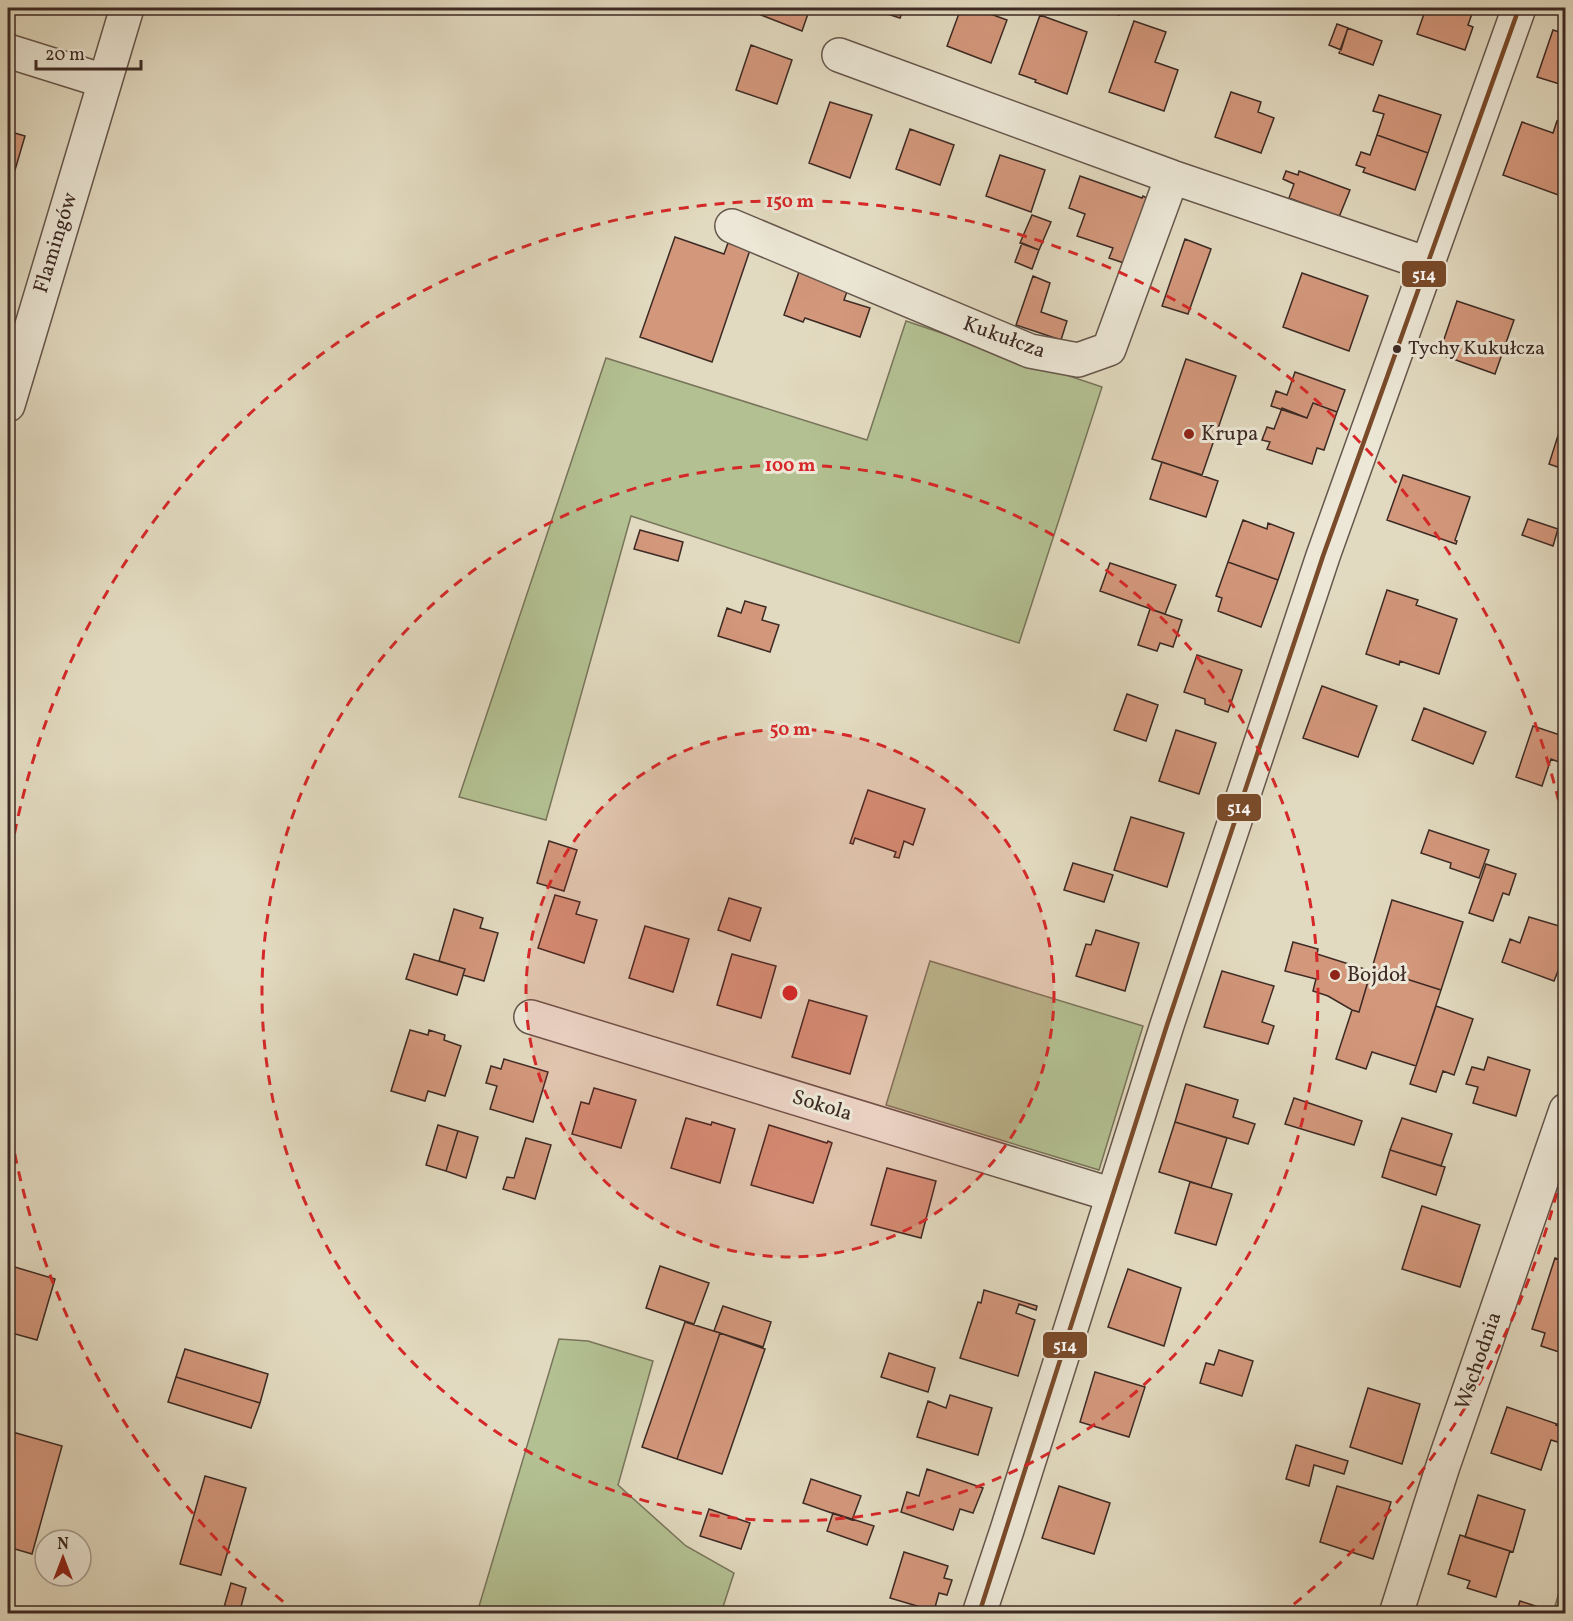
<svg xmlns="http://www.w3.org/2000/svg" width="1573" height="1621" viewBox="0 0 1573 1621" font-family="Vollkorn,serif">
<rect width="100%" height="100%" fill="#e2dac0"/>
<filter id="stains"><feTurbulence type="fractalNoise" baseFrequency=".00333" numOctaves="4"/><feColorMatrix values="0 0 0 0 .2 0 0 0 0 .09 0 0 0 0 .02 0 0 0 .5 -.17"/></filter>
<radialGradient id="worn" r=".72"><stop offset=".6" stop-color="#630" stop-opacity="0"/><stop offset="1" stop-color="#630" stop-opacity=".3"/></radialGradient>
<path fill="#b3c092" stroke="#78755b" stroke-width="1.5" d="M906 321 1102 387 1019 643 631 516 546 820 459 797 606 358 867 440Z
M930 961 1143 1026 1099 1170 886 1105Z
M559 1339 588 1341 653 1361 618 1485 686 1546 734 1573 721 1613H477Z
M1565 1572V1613H1553Z"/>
<path fill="#d3977b" stroke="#3d2a24" stroke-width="1.5" d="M752 8H810L802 31 761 15Z
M869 8H904L900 18Z
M961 8H974L1007 20 991 63 947 46Z
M1097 8H1122L1119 15Z
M1426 8H1474L1468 25 1473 27 1465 50 1417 34Z
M1040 15 1087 32 1067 94 1035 82 1036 80 1019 74Z
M1134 21 1166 32 1155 62 1178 70 1164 111 1109 92Z
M1337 24 1348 28 1341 50 1329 45Z
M1348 28 1382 41 1373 65 1339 53Z
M1553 30 1566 34V86L1537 77Z
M751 45 792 60 777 104 736 90Z
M1231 92 1261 102 1258 112 1274 118 1261 153 1215 137Z
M1379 95 1441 115 1428 153 1377 135 1384 114 1373 111Z
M830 102 872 115 850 178 809 163Z
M1557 121 1566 123V192L1564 197 1503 175 1522 122 1553 133Z
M910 129 954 145 940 185 896 169Z
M8 131 25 136 10 187 8 186Z
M1377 135 1428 153 1415 190 1363 172 1365 168 1356 165 1361 152 1370 155Z
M1000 155 1045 170 1031 212 986 196Z
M1286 171 1298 175 1299 171 1350 190 1339 217 1289 198 1294 184 1283 179Z
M1080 176 1142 198 1143 196 1147 198 1124 263 1109 258 1113 248 1077 236 1085 214 1069 208Z
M1032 215 1051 222 1039 250 1020 243Z
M675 237 724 254 728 243 750 250 712 362 640 337Z
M1185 239 1211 249 1188 314 1162 306Z
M1022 243 1039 250 1032 269 1015 262Z
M800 269 849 286 844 300 870 308 860 337 805 318 803 322 784 315Z
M1302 273 1368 296 1349 351 1283 327Z
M1033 276 1050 283 1041 312 1067 321 1061 340 1016 325Z
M1457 301 1514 320 1495 374 1439 354Z
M1186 359 1236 376 1202 475 1152 459Z
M1295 372 1345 390 1337 412 1313 403 1307 418 1271 406 1276 391 1287 395Z
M1313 403 1337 412 1324 450 1317 448 1312 464 1267 449 1270 442 1262 440 1267 427 1274 429 1282 408 1307 418Z
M1566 423V470L1549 464 1561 426H1564Z
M1162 462 1218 481 1206 517 1150 499Z
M1403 475 1470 497 1455 540 1457 541 1456 544 1387 520Z
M1528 519 1558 529 1553 546 1522 535Z
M1243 520 1267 529 1268 523 1294 533 1278 580 1228 562Z
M640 530 683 542 678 561 634 549Z
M1228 562 1278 580 1261 627 1218 611 1222 598 1216 596Z
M1110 563 1176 585 1165 614 1100 591Z
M1387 590 1418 600 1416 605 1457 619 1439 674 1400 661 1399 665 1366 654Z
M745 601 766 607 762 620 779 625 770 652 718 636 727 608 741 613Z
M1150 609 1182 620 1173 647 1160 643 1157 651 1138 645Z
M1197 655 1242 670 1228 712 1205 704V699L1184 692Z
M1322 686 1377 706 1358 757 1303 738Z
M1127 694 1158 705 1146 741 1114 730Z
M1424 708 1486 732 1473 764 1412 740Z
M1533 726 1566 737 1559 762 1551 759 1542 786 1516 777Z
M1176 730 1216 743 1199 794 1159 781Z
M868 790 925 809 913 845 904 841 899 858 894 857 896 852 855 838 853 844 850 843Z
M1131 817 1184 833 1167 887 1114 870Z
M1429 830 1489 850 1479 878 1450 868 1451 863 1421 853Z
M549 841 577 850 564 891 537 883Z
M1073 863 1113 875 1104 902 1064 890Z
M1486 864 1516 874 1509 895 1503 893 1493 921 1469 913Z
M555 895 580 902 576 914 597 920 584 963 538 948Z
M729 898 761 908 750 941 718 930Z
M1392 900 1463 922 1441 990 1372 968Z
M454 909 483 918 480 928 498 933 484 981 463 975 465 969 439 961Z
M1529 917 1566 928V951L1554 981 1502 962 1510 939 1520 943Z
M645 926 689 939 673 992 629 978Z
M1096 930 1139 943 1125 991 1076 976 1086 944 1091 945Z
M1293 942 1318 949 1317 954 1371 971 1359 1012 1352 1010 1328 996 1313 991 1316 979 1285 971Z
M414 954 465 969 457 995 406 979Z
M732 954 776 966 761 1018 717 1005Z
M1372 968 1441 990 1416 1066 1372 1052 1366 1069 1336 1059 1352 1010 1359 1012Z
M1222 971 1274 986 1262 1022 1274 1026 1268 1044 1204 1027Z
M809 1000 867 1016 850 1074 792 1057Z
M1436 1006 1473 1019 1454 1075 1443 1071 1436 1092 1410 1084Z
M410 1030 428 1035 429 1030 445 1035 444 1040 461 1046 445 1096 428 1091 425 1101 391 1091Z
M1488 1057 1530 1070 1516 1116 1473 1103 1478 1087 1466 1084 1472 1067 1484 1070Z
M504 1059 548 1072 533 1122 490 1109 497 1086 486 1083 491 1066 501 1069Z
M1186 1084 1238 1100 1233 1117 1255 1124 1248 1144 1175 1122Z
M594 1088 636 1100 621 1148 572 1134 581 1102 589 1104Z
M1294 1098 1362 1121 1354 1145 1285 1124Z
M686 1118 711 1125 712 1122 735 1129 720 1183 671 1168Z
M1402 1118 1452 1134 1441 1166 1390 1150Z
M1175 1122 1227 1138 1211 1188 1159 1172Z
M438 1125 458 1131 446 1171 426 1165Z
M769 1125 827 1143 828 1141 832 1143 813 1203 751 1185Z
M458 1131 478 1137 466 1178 446 1171Z
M526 1138 551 1145 535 1199 503 1189 507 1177 514 1178Z
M1390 1150 1445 1167 1436 1195 1382 1177Z
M887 1168 936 1181 921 1238 871 1225Z
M1190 1182 1232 1194 1216 1245 1175 1233Z
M1422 1206 1480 1225 1460 1287 1402 1269Z
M1555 1258 1566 1262 1565 1354 1541 1346 1545 1333 1532 1329Z
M8 1265 55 1279 37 1340 8 1332Z
M660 1266 709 1283 694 1324 646 1308Z
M1128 1269 1181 1288 1164 1346 1108 1327Z
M984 1290 1037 1306 1036 1310 1019 1304 1016 1313 1035 1320 1018 1376 960 1358 978 1302 981 1303Z
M723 1306 771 1322 763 1347 714 1331Z
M685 1322 720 1333 677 1459 642 1447Z
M720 1333 765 1349 722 1474 677 1459Z
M185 1349 268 1374 260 1403 176 1377Z
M1219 1350 1253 1361 1242 1396 1200 1383 1206 1363 1214 1365Z
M889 1353 935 1368 928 1392 881 1377Z
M1095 1372 1145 1387 1129 1437 1080 1422Z
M176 1377 260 1403 251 1428 168 1402Z
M1368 1388 1420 1404 1402 1464 1350 1447Z
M950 1395 992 1408 978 1455 917 1437 928 1401 946 1408Z
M1507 1407 1557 1424 1556 1425 1565 1429 1561 1443 1551 1440 1541 1470 1491 1453Z
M9 1431 62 1446 32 1554 8 1547V1500L14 1479 8 1477Z
M1296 1445 1348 1461 1344 1474 1314 1465 1309 1486 1286 1479Z
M927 1469 983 1488 973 1513 960 1509 953 1530 901 1512 907 1492 919 1496Z
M205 1476 246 1488 221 1575 180 1564Z
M811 1479 861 1496 852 1520 803 1503Z
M1059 1486 1110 1503 1094 1554 1042 1538Z
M1337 1486 1391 1502 1373 1559 1320 1542Z
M1478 1495 1525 1510 1513 1552 1465 1537Z
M709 1509 750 1523 741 1549 700 1536Z
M833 1513 874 1526 867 1545 827 1531Z
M1460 1535 1510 1551 1496 1597 1467 1588 1470 1581 1448 1574Z
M904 1552 948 1566 944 1578 952 1580 947 1595 939 1593 934 1611 890 1598Z
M231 1583 246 1588 239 1614H222Z
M1520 1601 1551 1611V1614H1516Z"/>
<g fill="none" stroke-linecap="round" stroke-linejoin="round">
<g stroke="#66564b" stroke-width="36">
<path id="minor" d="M8 51 104 81
M839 55 1172 177 1428 264
M732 226 1030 351 1078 360 1109 349 1172 177
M8 405 127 8
M531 1017 1113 1195
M979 1614 1007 1530 1167 1025 1323 556 1519 8
M1396 1614 1443 1466 1566 1110"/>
</g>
<use href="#minor" stroke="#ece7d6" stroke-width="33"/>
<g stroke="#ece7d6" stroke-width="9">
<path id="bus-1" d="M979 1614 1167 1025 1323 556 1519 8"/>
</g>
<use href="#bus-1" stroke="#7a4b2a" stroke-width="4.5"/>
</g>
<circle cx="790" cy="993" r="264" fill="#d62828" fill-opacity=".12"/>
<g fill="none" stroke="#d62828" stroke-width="3" stroke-dasharray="10 8">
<circle cx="790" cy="993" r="264"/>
<circle cx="790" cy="993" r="528"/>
<path d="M1565 1158A792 792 0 0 1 1283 1613M297 1613A792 792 0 0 1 8 1117M8 869A792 792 0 0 1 1565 828"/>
</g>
<circle fill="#3d2a24" stroke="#ece7d6" stroke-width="2" cx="1397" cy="349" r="5"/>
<g fill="#8f2418" stroke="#ece7d6" stroke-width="2">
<circle cx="1189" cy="434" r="6"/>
<circle cx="1335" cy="975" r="6"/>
</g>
<g text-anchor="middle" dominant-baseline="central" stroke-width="6" stroke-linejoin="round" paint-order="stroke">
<g font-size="20" fill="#3d2a24" stroke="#ece7d6" text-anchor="start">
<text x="1408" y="349">Tychy Kukułcza</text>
</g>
<g font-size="21" fill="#3d2a24" stroke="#ece7d6">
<text transform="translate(56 243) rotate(-73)">Flamingów</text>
<text transform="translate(1004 338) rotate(20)">Kukułcza</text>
<text transform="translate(822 1106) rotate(17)">Sokola</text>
<text transform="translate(1479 1361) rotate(-71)">Wschodnia</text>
</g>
<g font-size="21" fill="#3d2a24" stroke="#ece7d6" text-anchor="start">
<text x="1201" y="434">Krupa</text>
<text x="1347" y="975">Bojdoł</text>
</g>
</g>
<circle cx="790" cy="993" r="9" fill="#d62828" stroke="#ece7d6" stroke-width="3"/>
<g font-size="18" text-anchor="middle" font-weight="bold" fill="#d62828" stroke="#ece7d6" stroke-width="6" stroke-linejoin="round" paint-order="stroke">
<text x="790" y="207">150 m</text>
<text x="790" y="471">100 m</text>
<text x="790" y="735">50 m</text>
</g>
<g stroke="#ece7d6" stroke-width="2">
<rect x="1401" y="260" width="46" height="28" rx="6" fill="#7a4b2a"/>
<rect x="1216" y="793" width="46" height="29" rx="6" fill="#7a4b2a"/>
<rect x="1042" y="1331" width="46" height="28" rx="6" fill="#7a4b2a"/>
</g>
<g font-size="16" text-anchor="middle" font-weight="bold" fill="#fff">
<text x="1424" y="280">514</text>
<text x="1239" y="813">514</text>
<text x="1065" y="1351">514</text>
</g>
<rect width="1573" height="1621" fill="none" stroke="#e2dac0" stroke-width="30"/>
<rect x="9" y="9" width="1555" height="1603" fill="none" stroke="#3d2a24" stroke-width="3"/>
<rect x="15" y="15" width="1543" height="1591" fill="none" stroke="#3d2a24" stroke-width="1.5"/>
<g transform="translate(63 1558)"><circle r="28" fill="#ece7d6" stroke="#a69b8f" stroke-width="1.5"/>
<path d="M0-4.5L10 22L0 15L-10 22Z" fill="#8f2418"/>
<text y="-9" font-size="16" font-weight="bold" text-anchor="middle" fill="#3d2a24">N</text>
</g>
<path d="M36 60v9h105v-9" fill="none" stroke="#3d2a24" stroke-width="3"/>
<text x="45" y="60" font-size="18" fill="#3d2a24" stroke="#ece7d6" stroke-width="4.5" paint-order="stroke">20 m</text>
<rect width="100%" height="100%" filter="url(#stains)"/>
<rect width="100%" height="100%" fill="url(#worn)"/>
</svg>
